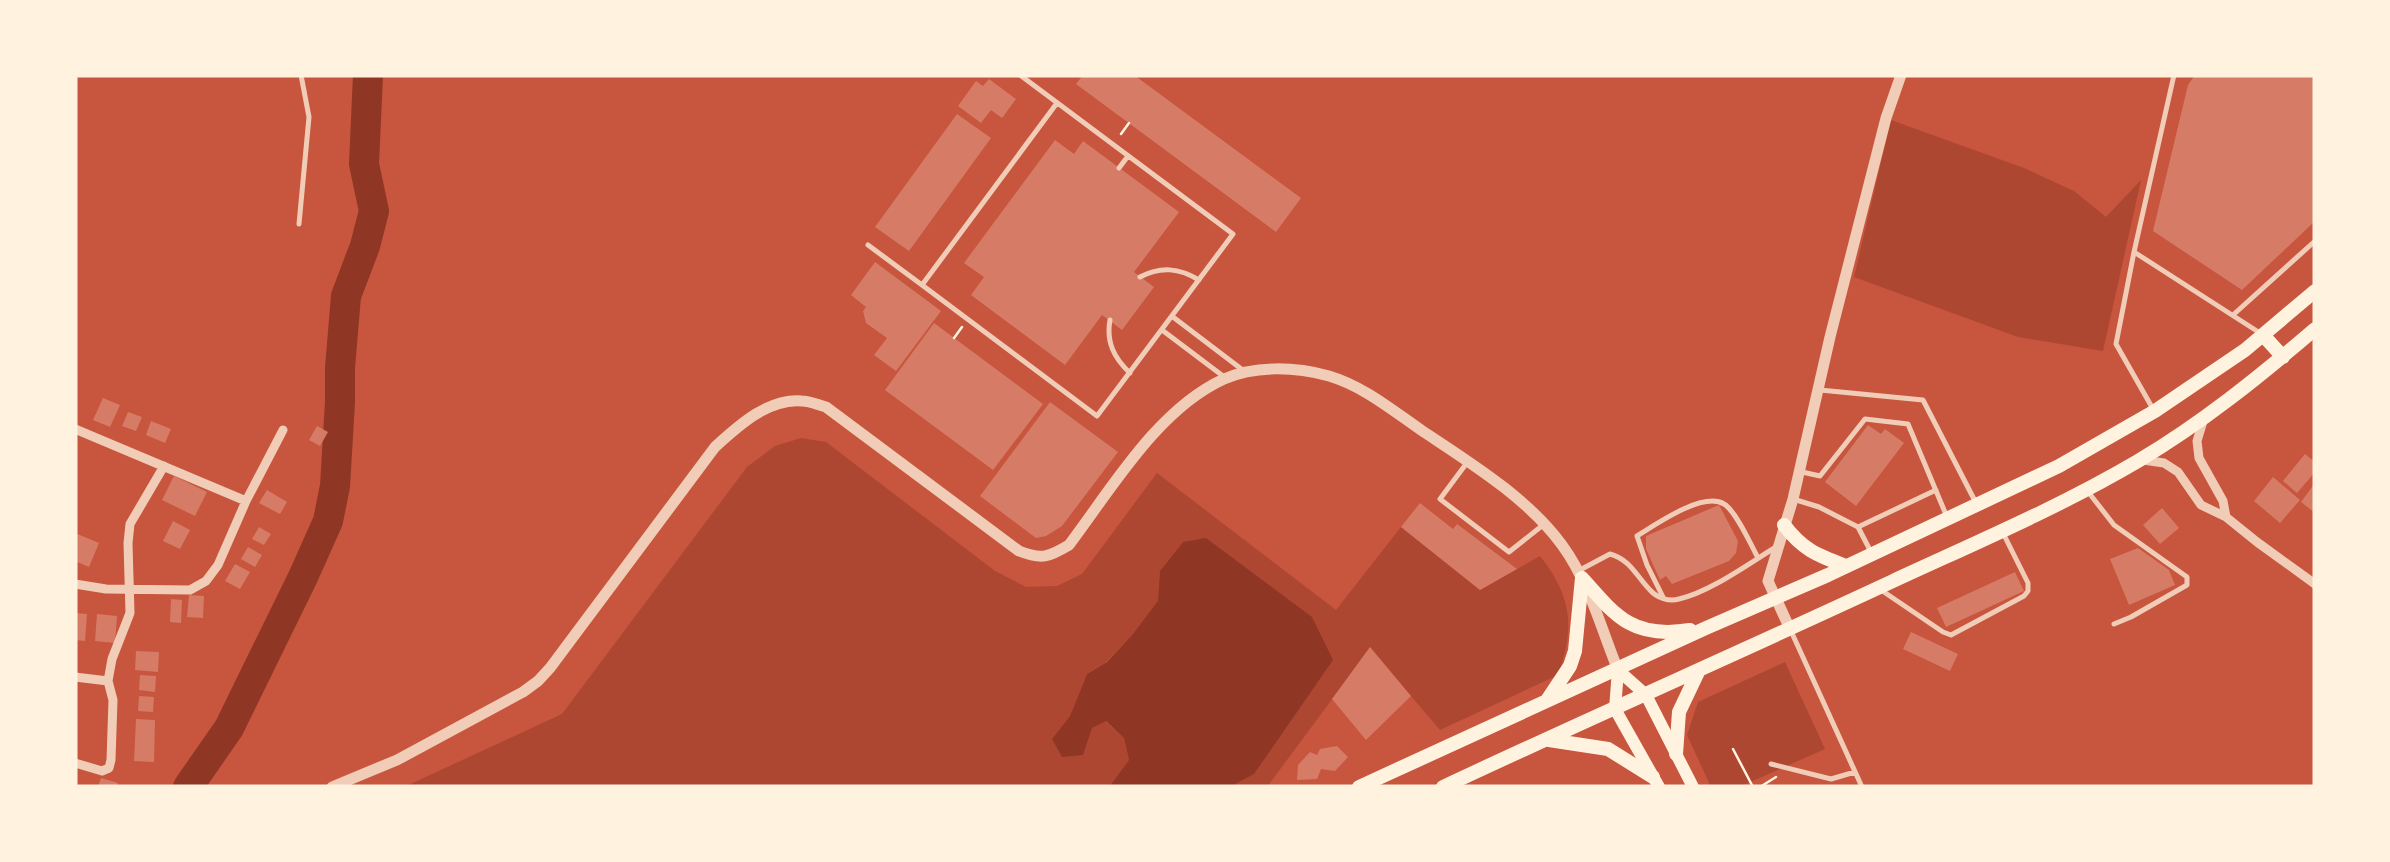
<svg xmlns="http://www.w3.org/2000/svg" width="2390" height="862" viewBox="0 0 2390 862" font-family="Ubuntu,sans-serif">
<rect width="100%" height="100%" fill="#c8553d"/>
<path fill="#ae4732" d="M1891 120 2024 168 2074 191 2106 217 2141 180 2103 351 2018 337 1854 277Z
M801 438 826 442 995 571 1026 587 1057 586 1082 574 1157 473 1336 610 1401 527 1480 590 1540 556C1572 596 1575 628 1558 675L1440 730 1370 648 1267 787H1230L1254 774 1183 542 1160 571 1159 601 1133 634 1106 662 1087 674 1070 716 1052 739 1092 728 1105 721 1124 738 1129 760 1109 787H404L562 714 747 467 775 446Z
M1785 662 1825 749 1739 787H1711L1687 735 1698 702Z"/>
<path fill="#8f3625" d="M1206 538 1312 617 1333 660 1254 774 1230 787H1109L1129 760 1124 738 1106 721 1092 728 1083 755 1062 757 1052 739 1070 716 1087 674 1107 662 1133 634 1158 601 1160 571 1183 542Z"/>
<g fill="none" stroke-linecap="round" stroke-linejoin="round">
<path stroke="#8f3625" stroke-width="30" d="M188 787 229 728 303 577 328 521 335 486 340 402V368L346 296 365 246 374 211 364 164 368 75"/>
</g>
<path fill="#d67c66" d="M1083 75H1134L1301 198 1276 232 1076 84Z
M2195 75H2315V221L2242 290 2153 231 2188 85Z
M989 79 1016 99 1002 118 991 110 981 123 958 106 976 81 983 86Z
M957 114 991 138 909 251 875 227Z
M1055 140 1074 154 1083 141 1179 212 1134 272 1154 287 1122 330 1102 315 1065 365 971 295 984 277 964 263Z
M875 262 941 311 896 371 874 355 887 338 866 323 863 311 866 307 851 295Z
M934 323 1043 404 993 470 885 390Z
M103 398 120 405 110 427 93 420Z
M1050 402 1118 452 1062 526 1046 536 1036 538 980 496Z
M128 412 142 417 136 431 122 426Z
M151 421 171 429 165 443 146 435Z
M1868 425 1881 434 1885 429 1904 443 1856 506 1825 482Z
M317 426 328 432 320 446 309 440Z
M2305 454 2315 462V472L2297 493 2283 481Z
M174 476 207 492 195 516 162 500Z
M2273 477 2300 500 2280 523 2254 501Z
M2315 483V513L2301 502Z
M267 490 287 502 280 514 259 503Z
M1420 503 1453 529 1457 524 1517 569 1480 590 1401 527Z
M1719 505 1738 541 1736 553 1729 561 1672 584 1666 576 1660 580 1646 549V536Z
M2162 508 2179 528 2160 544 2143 525Z
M173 521 190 530 180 549 163 541Z
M259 527 271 534 264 545 252 539Z
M75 533 99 543 89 567 75 561Z
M248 547 262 555 255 567 241 559Z
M2138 548 2169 570 2175 585 2129 605 2110 559Z
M235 564 250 572 240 589 225 581Z
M2015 572 2024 591 1946 627 1937 608Z
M189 595 204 596 203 618 187 617Z
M171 599 182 600 181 623 170 622Z
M75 613 87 614 85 641 75 640Z
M97 614 117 616 115 643 95 641Z
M1911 632 1958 654 1950 671 1903 649Z
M1370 647 1411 696 1366 740 1332 699Z
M136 651 159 652 158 672 135 670Z
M140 675 156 676 155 692 139 690Z
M139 696 154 697 153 712 138 711Z
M136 719 155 720 154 762 134 761Z
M1337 746 1348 757 1335 771 1321 769 1317 779 1297 780 1298 765 1310 752 1317 755 1320 749Z
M101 778 118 783 117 787H98Z"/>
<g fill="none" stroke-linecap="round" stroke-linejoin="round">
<path stroke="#fff3e0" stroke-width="2.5" d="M1121 134 1129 123
M954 338 962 327
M1733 749 1753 787
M1760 787 1776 777"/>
<path stroke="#f1ccb7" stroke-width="5" d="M1020 75 1233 234 1097 416 922 285 1057 103
M1119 168 1128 156
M299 224 309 117 301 75
M868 245 922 285
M2134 252 2174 75
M1140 277C1161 266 1179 268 1199 280
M2233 315 2315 241
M1173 317 1244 371
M1110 320C1106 342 1114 358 1130 373
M1162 330 1223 376
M1820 390 1923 400 1976 503
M2153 409 2116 344 2134 252 2260 333
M1466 464 1440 499 1509 552 1543 525
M1802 472 1820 476 1865 419 1908 424 1947 517
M2089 493 2114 525 2187 577V585L2131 617 2114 624
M1793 499 1819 507 1858 527 1871 552
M1858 527 1936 490
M1578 571 1610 554C1631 560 1636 576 1650 590 1657 598 1669 602 1679 599 1710 592 1748 564 1776 547
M1881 590 1943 632 1951 635 2024 596 2028 591V583L2004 535
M1663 597 1647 565 1637 536C1655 525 1703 491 1724 504 1736 511 1751 545 1758 558
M1791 631 1862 787
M1771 764 1831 779 1855 772"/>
<path stroke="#f1ccb7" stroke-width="9" d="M2204 418 2197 441 2199 458 2223 501 2226 517
M75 429 246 501
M2143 460 2164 463 2178 472 2201 505 2226 517 2257 542 2315 584
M75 584 106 589 190 590 206 581 218 565 246 501 283 430
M75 677 108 681
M75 763 102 771 109 768 111 760 113 700 108 681 112 659 130 613 128 543 130 524 164 466"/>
<path stroke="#f1ccb7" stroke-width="11" d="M1790 629 1768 581 1793 499 1830 337 1886 118 1901 75
M332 787 397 760 523 692 538 681 550 668 715 447C738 426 768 398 802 401 810 401 818 405 826 407L1019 551C1042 560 1049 557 1069 545 1112 488 1158 409 1224 379 1256 365 1296 367 1329 376 1363 386 1392 410 1421 430 1469 462 1528 498 1562 545 1589 582 1601 628 1618 670"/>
<path stroke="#fff3e0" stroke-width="12" d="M1618 670 1646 695 1693 787
M1618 670 1615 709 1659 787"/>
<path stroke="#fff3e0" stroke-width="14" d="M2263 335 2283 357
M1784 525C1803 550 1817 555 1846 566
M1582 578C1617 618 1634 639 1690 630
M1548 699 1570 666 1575 651 1582 578
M1549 740 1608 749 1653 777
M1676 754 1679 712 1699 670
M1359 787 1706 628 1828 575 2059 466 2155 411 2245 350 2315 291
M1443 787C1592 717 1743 651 1893 581 1975 543 2060 507 2138 461 2202 423 2259 377 2315 329"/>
</g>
<rect width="2390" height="862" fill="none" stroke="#fff3e0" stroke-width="155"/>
</svg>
